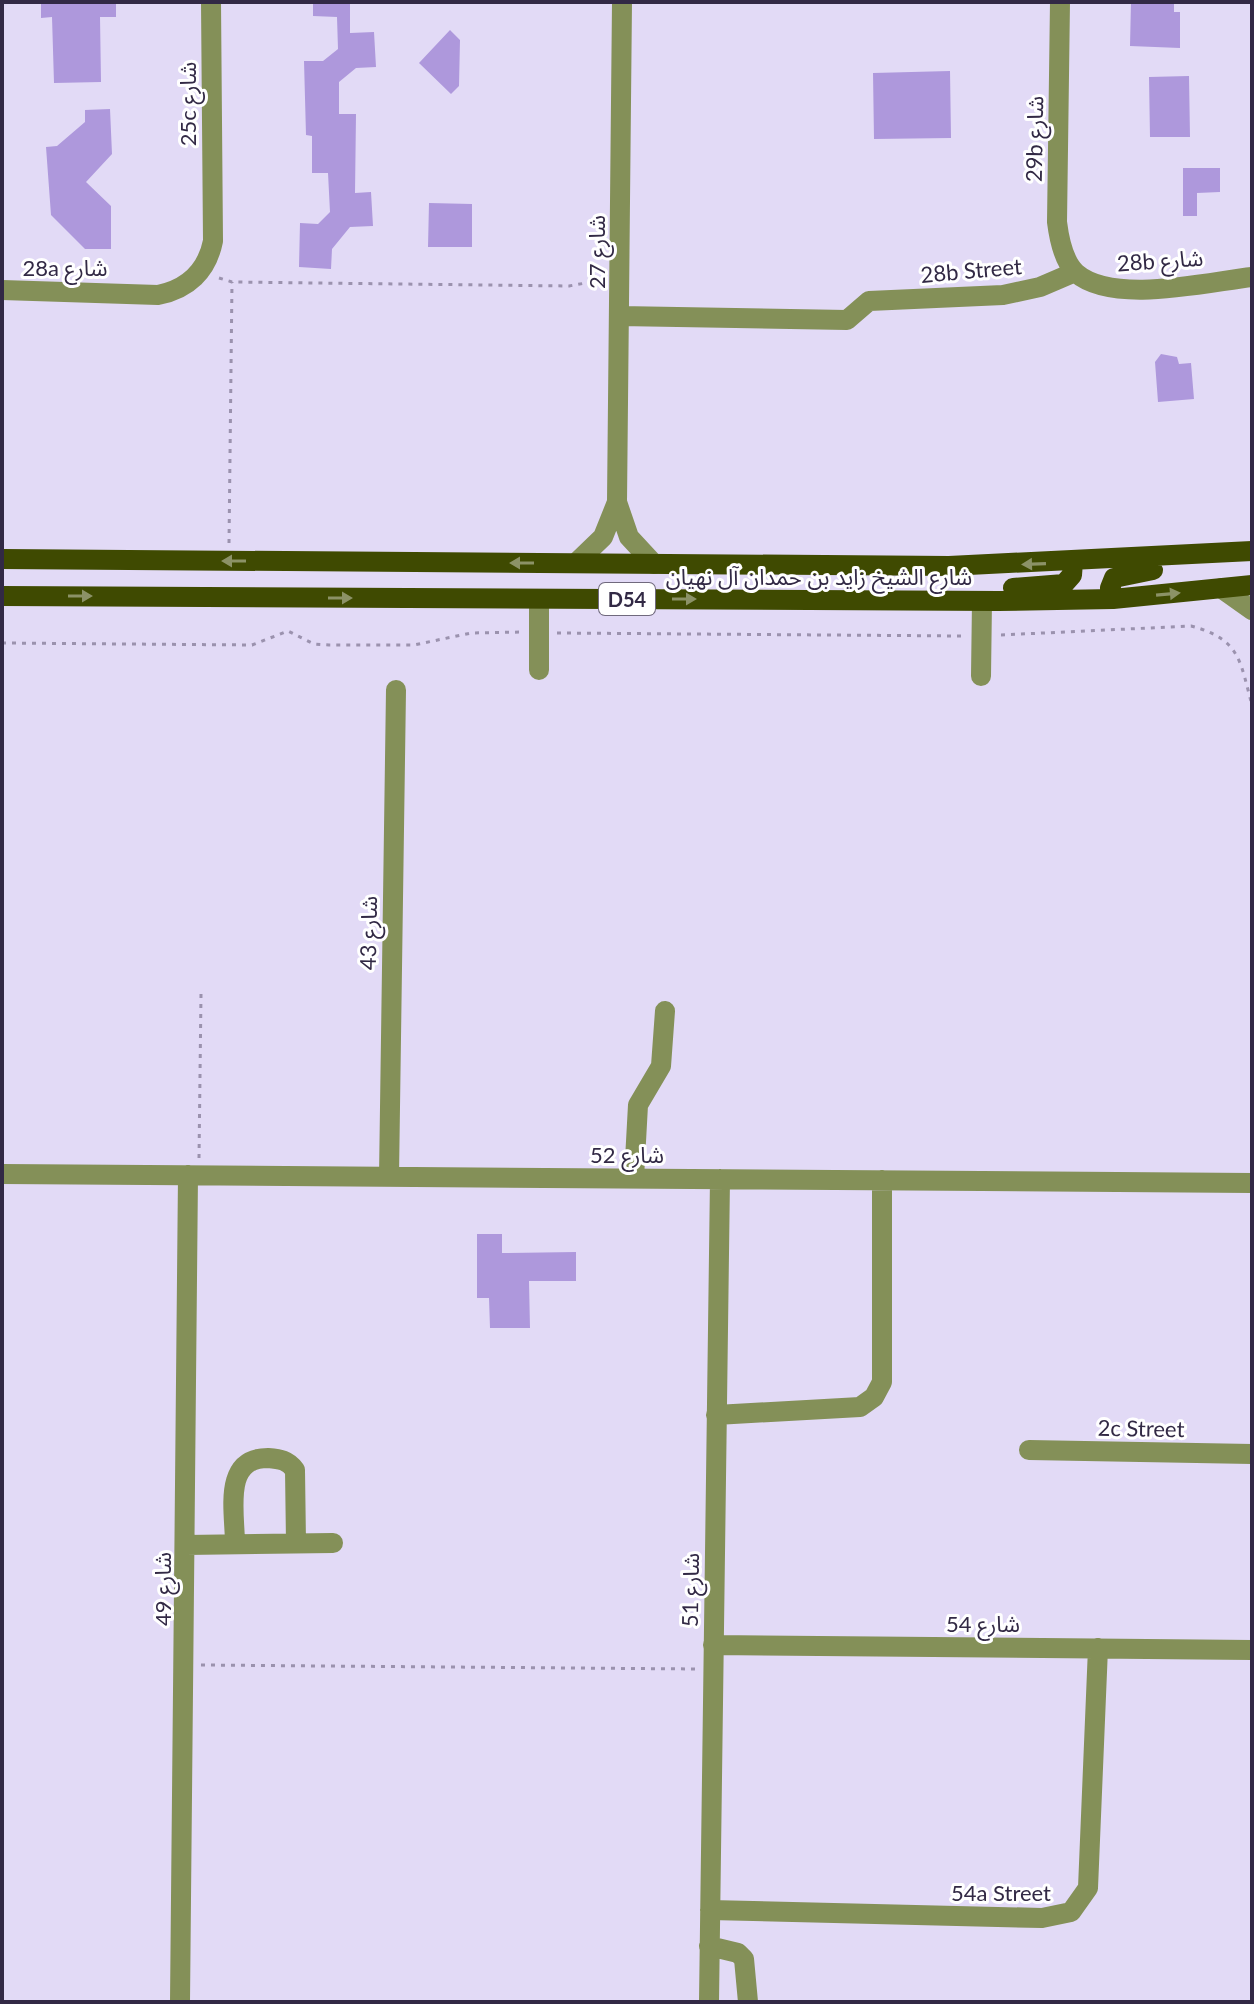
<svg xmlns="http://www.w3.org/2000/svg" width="1254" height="2004" viewBox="0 0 1254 2004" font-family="Lato,'Noto Sans Arabic',sans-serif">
<rect width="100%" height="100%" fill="#e2daf6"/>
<path fill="#ae98dc" d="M41 2H116V17H100L101 82 54 83 52 17 41 18Z
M313 2H350V33L374 32 376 67 356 68 339 82V114H356L355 193 371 192 373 226 350 227 332 249 331 269 299 267 300 223 318 224 330 212 328 173H312V136L306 135 304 61H323L338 49 337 17 313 16Z
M1131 2H1174V12H1180V48L1130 46Z
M450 30 460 40 459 86 451 94 419 63Z
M950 71 951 138 874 139 873 73Z
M1189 76 1190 137H1150L1149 77Z
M110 109 112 154 86 182 111 206V249H85L51 215 46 147 57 146 85 122V110Z
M1183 168H1220V192L1197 193V216H1183Z
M429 203 472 204V247H428Z
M1161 354 1177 357 1179 364 1191 363 1194 399 1158 402 1155 362Z
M477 1234H502V1253L576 1252V1281H529L530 1328H490L489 1298H477Z"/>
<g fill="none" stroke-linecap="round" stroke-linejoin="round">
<path stroke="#9b92ae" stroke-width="3" stroke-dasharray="4 6" stroke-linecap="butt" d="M219 278 232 282 569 286 602 280
M229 543 232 282
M557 633 962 636
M1001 635 1191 626C1241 639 1240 662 1252 705
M2 643 252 645 288 631 314 644 329 645H414L471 633 522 632
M199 1158 201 994
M201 1665 697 1669"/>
<path stroke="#849058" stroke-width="20" d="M1060 2 1057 222C1059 238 1063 261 1076 273 1113 305 1207 282 1252 277
M2 290 158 295C188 289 207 271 213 241L211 2
M620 316 847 320 869 301 1003 295 1040 287 1075 272
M617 502 629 537 654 564
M576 563 603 537 617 502 622 2
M1221 588 1252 610
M539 670V599
M981 676 982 601
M2 1174 1252 1183
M389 1177 396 690
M634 1178 638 1105 661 1066 665 1011
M716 1415 860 1407 874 1397 882 1382V1180
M1029 1450 1252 1454
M235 1544C235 1512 222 1458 268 1458 280 1459 288 1460 295 1470L296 1543
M186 1545 333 1543
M713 1645 1252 1650
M710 1910 1042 1918 1071 1912 1088 1888 1098 1648
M709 1946 738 1953 744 1959 748 2002
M180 2002 188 1175
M709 2002 720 1179"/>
<path stroke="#3f4a01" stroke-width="20" d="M2 559 949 566 1252 551
M1013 588 1064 584 1072 575 1073 562
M2 596 998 601 1113 599 1252 585
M1113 599 1110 588 1114 578 1153 570"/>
</g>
<defs><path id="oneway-solid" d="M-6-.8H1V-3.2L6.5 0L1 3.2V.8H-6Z" transform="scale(2)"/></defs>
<g fill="#8c9267">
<use href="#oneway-solid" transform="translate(234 561) rotate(-180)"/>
<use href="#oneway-solid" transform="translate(522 563) rotate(-180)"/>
<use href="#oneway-solid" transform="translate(1034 564) rotate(178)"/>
<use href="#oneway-solid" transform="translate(1168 594) rotate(-5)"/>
<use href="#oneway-solid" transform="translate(80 596)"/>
<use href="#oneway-solid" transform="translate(340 598)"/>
<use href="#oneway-solid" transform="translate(684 599)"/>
</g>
<g text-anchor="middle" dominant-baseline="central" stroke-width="6" stroke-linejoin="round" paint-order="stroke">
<rect fill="#fff" stroke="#70697d" stroke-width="2" x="599" y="583" width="56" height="32" rx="6"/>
<g font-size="20" font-weight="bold" fill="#322945">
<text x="627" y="599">D54</text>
</g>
<g font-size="22" fill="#322945" stroke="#fff">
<text transform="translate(187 104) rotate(-90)">25c شارع</text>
<text transform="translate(1034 139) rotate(-89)">29b شارع</text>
<text transform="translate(596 252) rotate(-90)">شارع 27</text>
<text transform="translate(1160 260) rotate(-4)">28b شارع</text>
<text x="65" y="267">28a شارع</text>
<text transform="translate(971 270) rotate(-5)">28b Street</text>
<text x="819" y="576">شارع الشيخ زايد بن حمدان آل نهيان</text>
<text transform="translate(368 933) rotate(-89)">شارع 43</text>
<text x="627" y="1154">شارع 52</text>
<text transform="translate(1141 1428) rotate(1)">2c Street</text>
<text transform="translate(162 1589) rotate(-90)">شارع 49</text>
<text transform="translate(690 1590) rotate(-89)">شارع 51</text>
<text x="983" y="1623">شارع 54</text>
<text x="1001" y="1892">54a Street</text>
</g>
</g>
<rect width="1254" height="2004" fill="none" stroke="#322945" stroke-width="8"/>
</svg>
